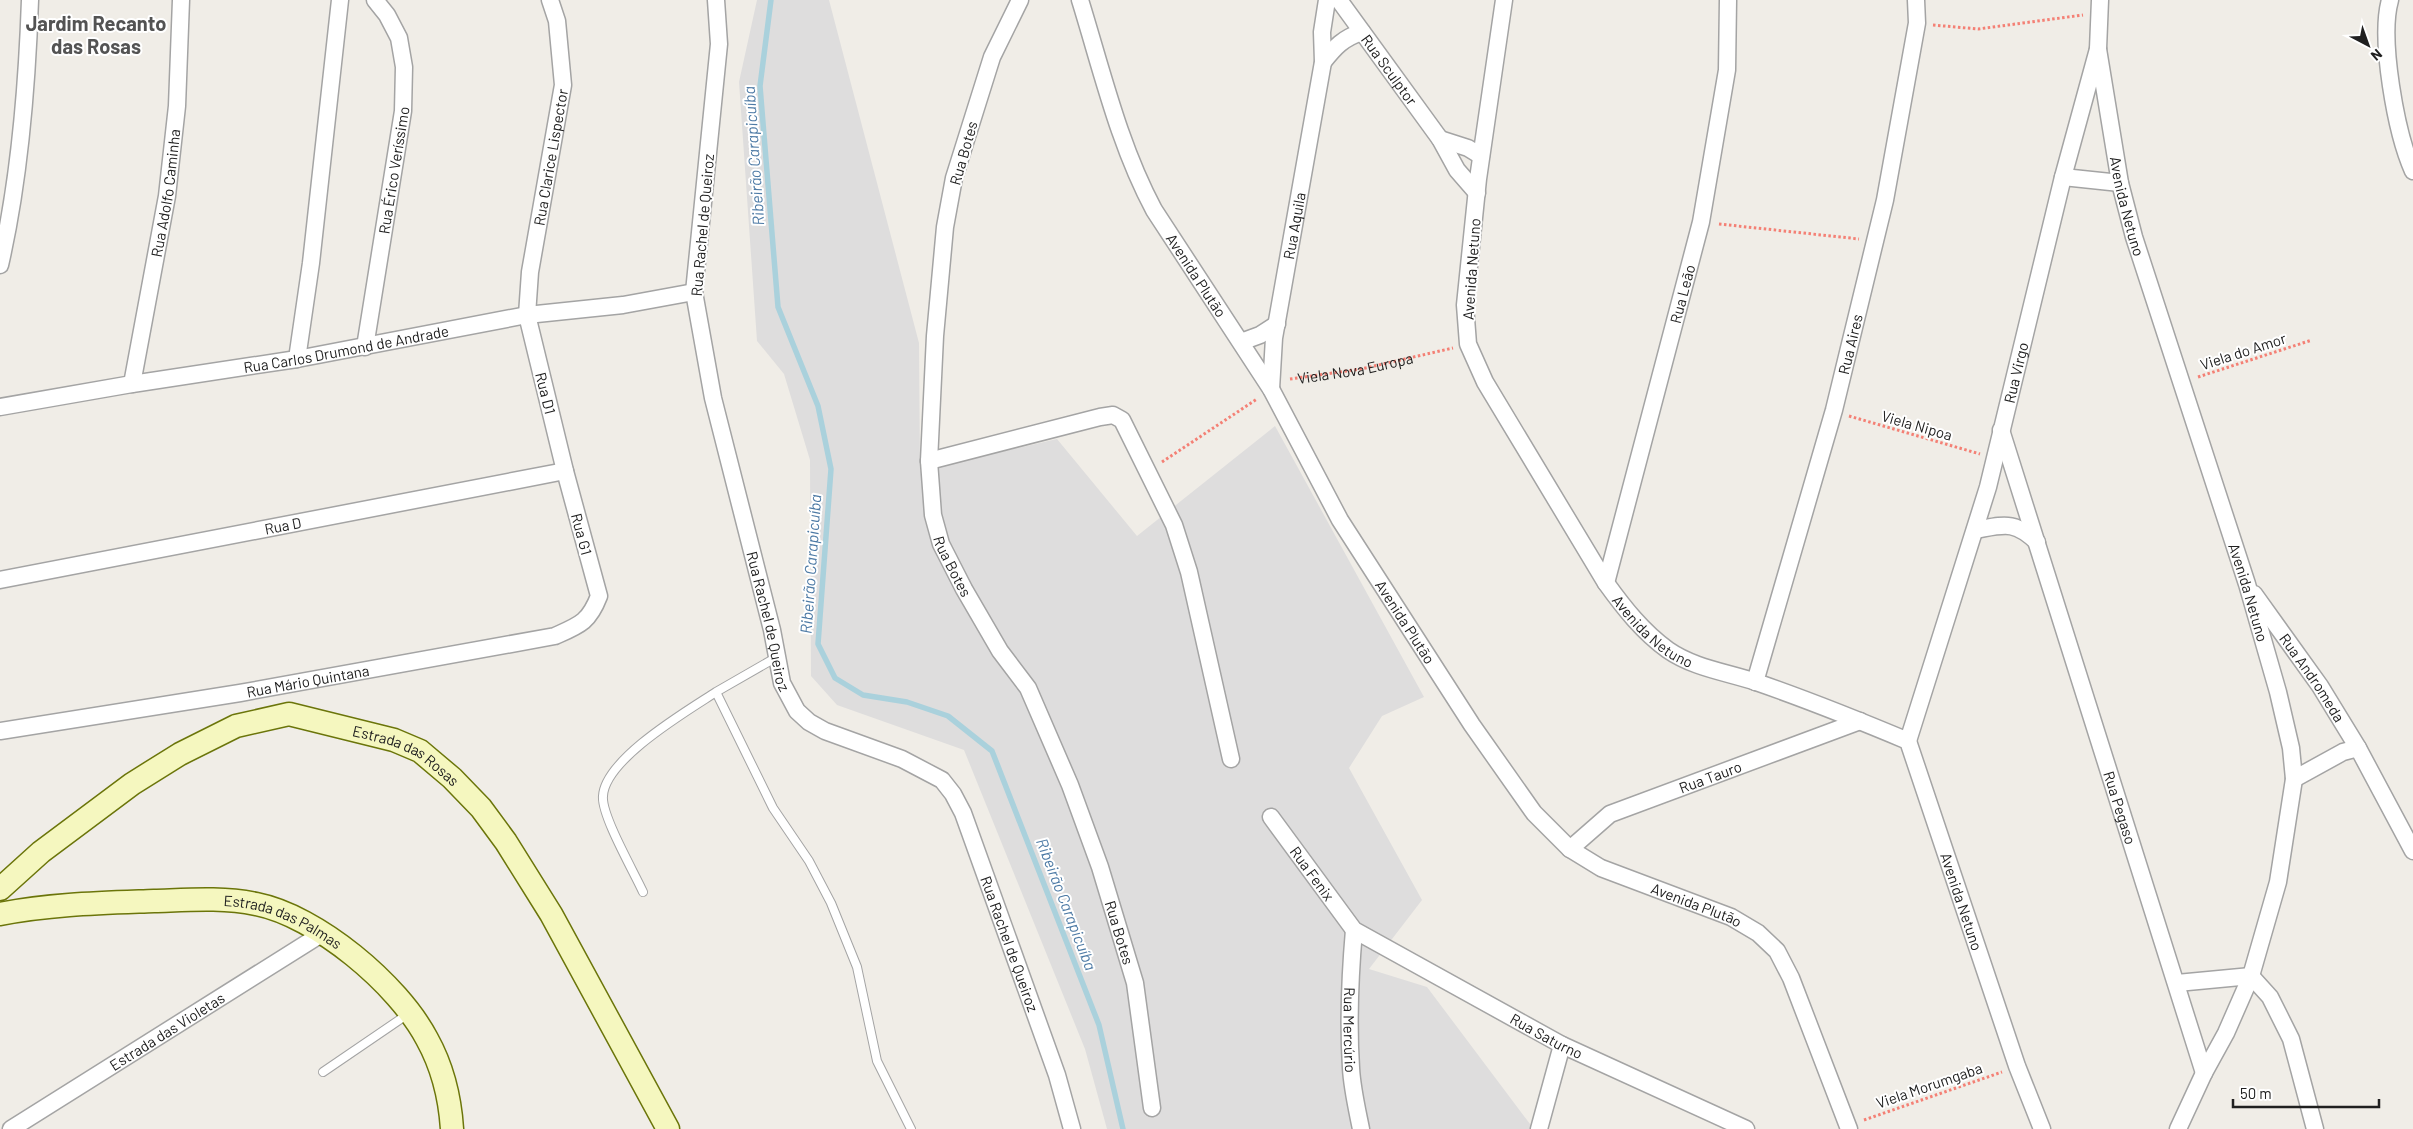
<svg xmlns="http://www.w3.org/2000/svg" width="2413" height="1129" viewBox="0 0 2413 1129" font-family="Barlow,sans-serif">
<rect width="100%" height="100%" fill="#f0ede7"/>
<path fill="#dedddd" d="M757 0H829L919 343 920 471 1057 439 1137 536 1275 426 1424 697 1382 716 1349 768 1422 900 1369 969 1427 987 1530 1124 1531 1129H1107L1085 1049 964 750 837 705 811 676 810 460 784 374 757 341 739 82Z"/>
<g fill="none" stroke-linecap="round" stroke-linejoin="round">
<path stroke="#aad1dc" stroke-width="5.5" d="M771 0 760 86 778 307 818 406 831 469 818 644 835 678 863 695 907 702 948 716 992 751 1099 1025 1123 1129"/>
<g stroke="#a4a4a4" stroke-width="10">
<path id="lane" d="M777 657 716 692 773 808 809 861 831 903 857 967 877 1061 911 1129
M643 892C634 872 601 815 603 796 605 759 687 711 716 692
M323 1072 408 1014"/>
</g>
<g stroke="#a4a4a4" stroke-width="19">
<g id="street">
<path id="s2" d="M716 0 719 44 694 292 713 398 772 630 782 683 797 711 809 722 825 731 902 759 942 780 953 794 963 813 1057 1075 1072 1129"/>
<path id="s3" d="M1020 0 992 57 954 178 945 227 935 336 929 461 933 515 941 544 964 589 1000 651 1028 688 1070 785 1100 867 1135 983 1152 1108"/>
<path id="s4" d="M1080 0C1102 71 1119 145 1154 210L1271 389 1340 520 1472 725 1534 813 1570 849 1601 868 1731 917 1758 933 1777 951 1791 978 1849 1129"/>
<path id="s5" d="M1339 0 1440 139 1457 170 1477 193"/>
<path id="s6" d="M1504 0 1478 179 1465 305 1468 344 1485 382 1606 583C1624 608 1643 632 1668 650 1694 668 1726 672 1756 682 1808 700 1858 720 1908 741L2017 1066 2042 1129"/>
<path d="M2390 0C2379 39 2396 133 2413 171"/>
<path id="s7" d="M2098 49 2120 183 2134 237 2247 584 2278 692 2291 748 2294 779 2278 882 2251 976 2226 1033 2204 1073 2178 1129"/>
<path d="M1323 62C1335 47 1343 38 1362 32"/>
<path d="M1440 139 1468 148 1481 156"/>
<path d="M2063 177 2120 183"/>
<path d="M0 265C20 178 27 88 30 0"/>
<path d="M1241 342 1260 335 1277 324"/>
<path id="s8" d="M365 347 403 111 404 67 399 38 387 15 375 0"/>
<path d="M297 359 311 263 340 0"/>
<path id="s9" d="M132 384 167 196 177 106 181 0"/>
<path id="s10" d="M1271 389 1274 338 1323 62 1322 32 1327 0"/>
<path id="s11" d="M0 407 132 384 297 359 527 315 623 305 694 292"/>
<path id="s12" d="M2001 430 2204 1073"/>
<path d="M929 461 1100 417 1113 415 1122 420 1174 525 1189 572 1231 759"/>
<path d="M1975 530C2004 525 2014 520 2037 542"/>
<path id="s13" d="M0 580 565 471"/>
<path id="s14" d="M1606 583 1701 222 1727 70 1728 0"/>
<path id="s15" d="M2254 594 2320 686 2358 748 2413 851"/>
<path id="s16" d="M1755 682 1834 410 1885 200 1917 23 1916 0"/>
<path id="s17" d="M0 731 240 693 555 636C580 625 589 622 599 596L565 471 527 315 530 272 563 85 557 21 550 0"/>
<path id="s18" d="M1908 741 1988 487 2063 177 2098 49 2100 0"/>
<path d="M2294 779 2343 752 2358 748"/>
<path id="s19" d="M1271 817 1354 930 1562 1045 1746 1129"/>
<path id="s20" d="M1570 849 1610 814 1860 721"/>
<path id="s21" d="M1354 930C1350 976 1348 1022 1351 1068 1352 1088 1357 1109 1361 1129"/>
<path d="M2177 983 2251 976 2270 997 2291 1039 2315 1129"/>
<path id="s22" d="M11 1129 323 933"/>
<path d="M1539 1129 1562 1045"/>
</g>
</g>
<g stroke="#6b750a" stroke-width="25">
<g id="secondary">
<path id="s23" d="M0 889 41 852 132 784 180 754 236 726 289 714 394 740 420 751 452 778 481 808 506 842 551 914 668 1129"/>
<path id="s24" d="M0 914C51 904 102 903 154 901 187 900 223 897 256 904 317 916 398 984 427 1039 442 1066 450 1098 452 1129"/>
</g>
</g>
<g stroke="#f48075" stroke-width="3" stroke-dasharray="2.5 2.5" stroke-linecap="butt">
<path d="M1933 25 1978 29 2083 15"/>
<path d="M1719 224 1859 239"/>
<path d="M2198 377 2312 340"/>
<path id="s1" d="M1290 379 1361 369 1453 348"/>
<path d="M1849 416 1980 454"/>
<path d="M1162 462 1257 399"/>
<path d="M1864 1120 2002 1072"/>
</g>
<use href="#lane" stroke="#fff" stroke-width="8"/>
<use href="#street" stroke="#fff" stroke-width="16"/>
<use href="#secondary" stroke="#f5f7bf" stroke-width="22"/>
</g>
<g text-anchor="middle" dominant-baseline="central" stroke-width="4" stroke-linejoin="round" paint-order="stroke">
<g font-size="15" fill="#202020" stroke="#fff">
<text stroke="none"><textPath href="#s5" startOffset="86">Rua Sculptor</textPath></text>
<text transform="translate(963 153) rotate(-74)">Rua Botes</text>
<text stroke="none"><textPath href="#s17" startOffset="1075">Rua Clarice Lispector</textPath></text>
<text stroke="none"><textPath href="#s8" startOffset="179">Rua Érico Veríssimo</textPath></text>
<text stroke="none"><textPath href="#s9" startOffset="194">Rua Adolfo Caminha</textPath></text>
<text stroke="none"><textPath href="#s7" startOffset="160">Avenida Netuno</textPath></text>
<text transform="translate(702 225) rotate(-85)">Rua Rachel de Queiroz</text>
<text stroke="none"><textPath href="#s10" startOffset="165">Rua Aquila</textPath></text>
<text transform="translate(1471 269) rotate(-86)">Avenida Netuno</text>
<text stroke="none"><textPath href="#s4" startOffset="301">Avenida Plutão</textPath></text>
<text stroke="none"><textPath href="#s14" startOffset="299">Rua Leão</textPath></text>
<text stroke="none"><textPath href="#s16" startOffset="351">Rua Aires</textPath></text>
<text stroke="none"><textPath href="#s11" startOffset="351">Rua Carlos Drumond de Andrade</textPath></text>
<text transform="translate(2243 351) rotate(-18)">Viela do Amor</text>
<text stroke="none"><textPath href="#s1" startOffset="66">Viela Nova Europa</textPath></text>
<text stroke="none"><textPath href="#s18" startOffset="384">Rua Virgo</textPath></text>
<text transform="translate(546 393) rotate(76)">Rua D1</text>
<text transform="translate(1917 425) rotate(16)">Viela Nipoa</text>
<text stroke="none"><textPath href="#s13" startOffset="288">Rua D</textPath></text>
<text transform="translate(582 534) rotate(75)">Rua G1</text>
<text stroke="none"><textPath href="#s3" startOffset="584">Rua Botes</textPath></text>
<text stroke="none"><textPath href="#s7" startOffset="565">Avenida Netuno</textPath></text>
<text stroke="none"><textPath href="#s2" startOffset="631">Rua Rachel de Queiroz</textPath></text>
<text stroke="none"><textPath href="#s4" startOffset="706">Avenida Plutão</textPath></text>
<text stroke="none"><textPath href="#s6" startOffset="691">Avenida Netuno</textPath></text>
<text stroke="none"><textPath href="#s15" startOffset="102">Rua Andromeda</textPath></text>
<text stroke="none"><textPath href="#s17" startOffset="312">Rua Mário Quintana</textPath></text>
<text stroke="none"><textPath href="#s23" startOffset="468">Estrada das Rosas</textPath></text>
<text stroke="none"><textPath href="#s20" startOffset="160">Rua Tauro</textPath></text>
<text stroke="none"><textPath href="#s12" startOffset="396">Rua Pegaso</textPath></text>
<text stroke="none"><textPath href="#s19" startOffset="70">Rua Fenix</textPath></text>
<text stroke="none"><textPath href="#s6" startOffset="1141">Avenida Netuno</textPath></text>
<text stroke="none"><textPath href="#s4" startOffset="1126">Avenida Plutão</textPath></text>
<text stroke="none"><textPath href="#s24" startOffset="288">Estrada das Palmas</textPath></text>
<text stroke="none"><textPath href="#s3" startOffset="989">Rua Botes</textPath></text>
<text stroke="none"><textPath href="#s2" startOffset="1066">Rua Rachel de Queiroz</textPath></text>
<text stroke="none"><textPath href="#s21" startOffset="100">Rua Mercúrio</textPath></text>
<text stroke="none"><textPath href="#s22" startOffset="184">Estrada das Violetas</textPath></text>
<text stroke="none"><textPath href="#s19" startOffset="360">Rua Saturno</textPath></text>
<text transform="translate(1929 1085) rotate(-19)">Viela Morumgaba</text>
</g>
<g font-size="16" font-style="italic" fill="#4d7aa5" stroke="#fff">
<text transform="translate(753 156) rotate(-94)">Ribeirão Carapicuíba</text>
<text transform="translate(810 564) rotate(-86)">Ribeirão Carapicuíba</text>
<text transform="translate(1067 904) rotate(69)">Ribeirão Carapicuíba</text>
</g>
<g font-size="20" font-weight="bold" fill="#535353" stroke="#fff">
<text x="96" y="23">Jardim Recanto<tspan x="96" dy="23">das Rosas</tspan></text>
</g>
</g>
<g transform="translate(2368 45) rotate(139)" stroke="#ffffff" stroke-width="4" paint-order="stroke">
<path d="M0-4L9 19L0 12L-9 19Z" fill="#202020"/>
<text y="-8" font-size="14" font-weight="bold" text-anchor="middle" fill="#202020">N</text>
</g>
<path d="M2233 1099v8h146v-8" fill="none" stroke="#202020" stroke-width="2.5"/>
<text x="2240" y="1099" font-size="15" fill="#202020" stroke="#ffffff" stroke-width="4" paint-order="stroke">50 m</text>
</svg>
